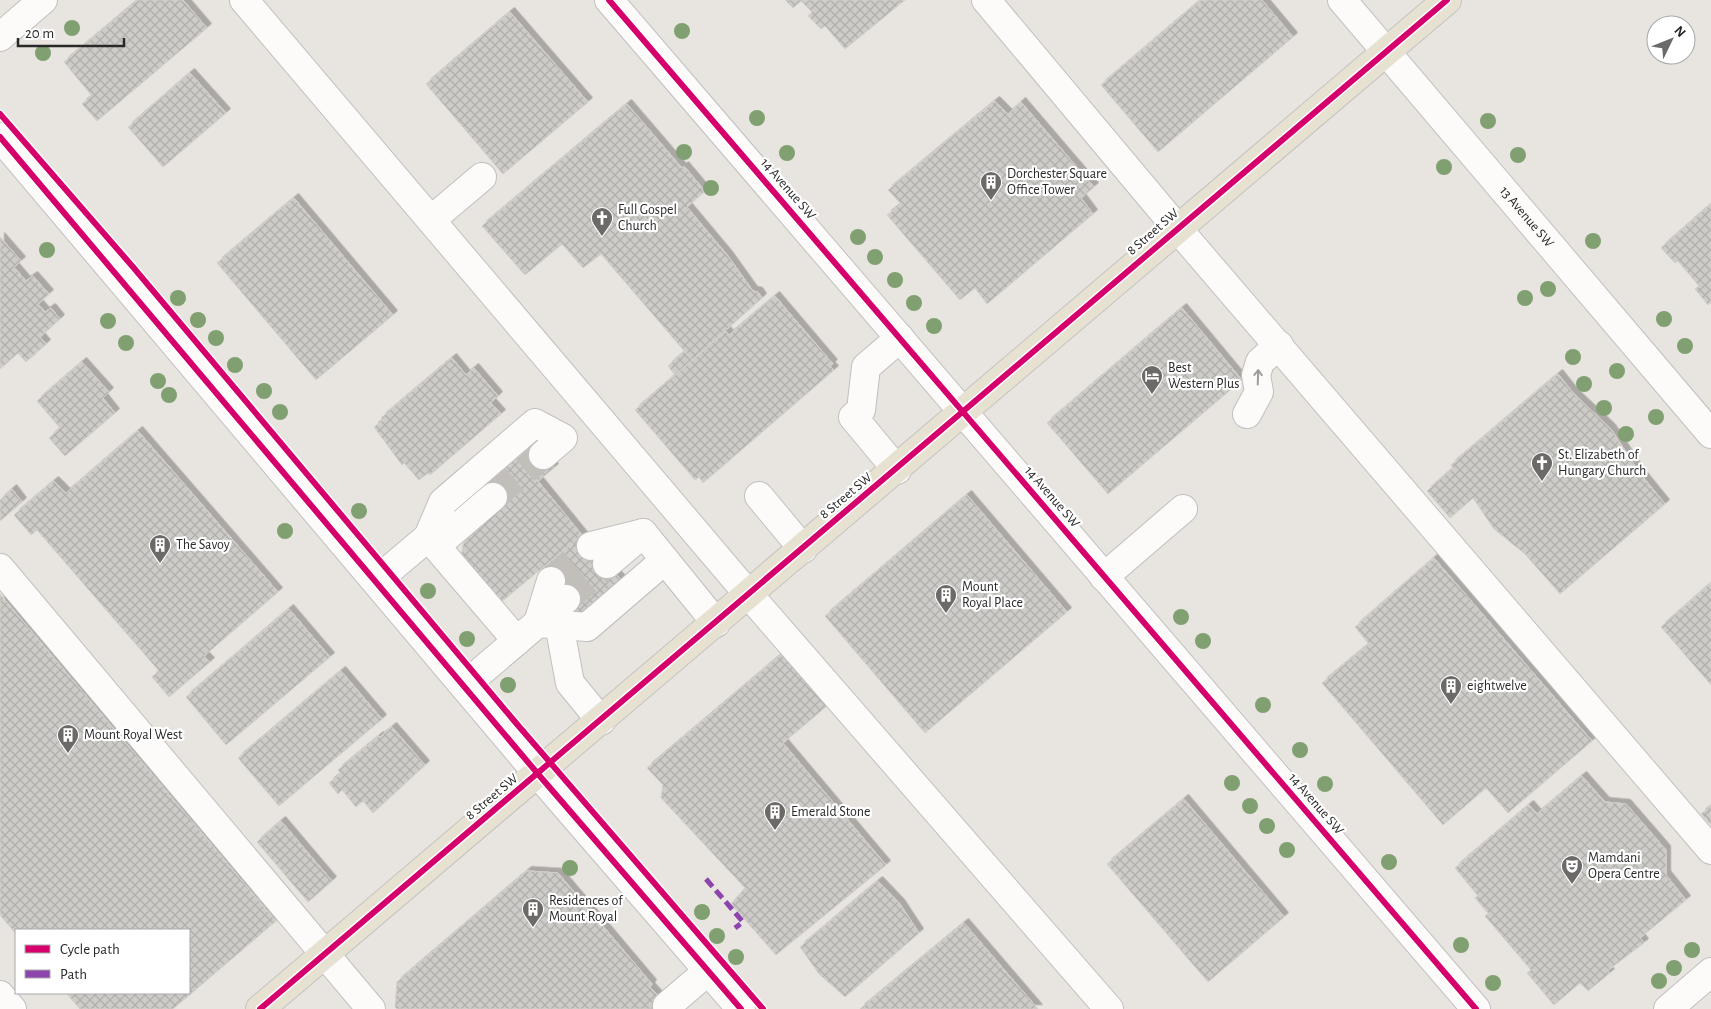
<svg xmlns="http://www.w3.org/2000/svg" width="1711" height="1009" viewBox="0 0 1711 1009" font-family="'Alegreya Sans',sans-serif">
<defs>
<pattern id="building-cross-hatch" width="8" height="8" patternUnits="userSpaceOnUse" patternTransform="scale(1.25)"><rect width="8" height="8" fill="#ceccc8"/><path d="M0 0l8 8M0 8l8-8" fill="none" stroke="#b1afac"/></pattern>
<filter id="shadow"><feDropShadow dx="4.5" dy="-4.5" stdDeviation="0" flood-color="#0004"/></filter>
</defs>
<rect width="100%" height="100%" fill="#e8e4df"/>
<path fill="url(#building-cross-hatch)" stroke="#d3d0cb" filter="url(#shadow)" d="M138 0H183L207 28 97 121 82 104 92 96 64 62Z
M785 0H905L845 49 825 26 821 29 808 16 812 12 801 1 793 8Z
M1201 0H1262L1293 37 1158 152 1101 85Z
M510 12 588 102 503 174 426 84Z
M190 73 226 113 163 167 128 127Z
M995 101 1008 114 1021 102 1094 187 1081 198 1093 214 987 304 975 288 960 300 887 215 901 204 888 190Z
M627 104 682 168 684 166 705 191 687 207 728 256 753 291 758 292 762 298 692 360 601 254 583 268 562 244 525 275 482 226Z
M294 198 393 315 316 380 217 263Z
M1711 204V302L1708 305 1695 289 1699 286 1678 261 1675 263 1661 248Z
M0 237 21 261 14 267 26 281 33 276 49 294 38 304 45 312 51 308 60 319 40 337 46 344 26 362 18 353 0 369Z
M775 296 833 364 830 366 834 370 703 483 699 477 695 480 635 410 726 331 729 335Z
M1182 308 1242 380 1108 494 1047 423Z
M685 351 692 360 675 375 668 366Z
M452 358 466 375 474 368 498 396 491 403 501 414 430 475 428 473 419 480 404 463 402 465 374 427 383 420 381 418Z
M82 362 109 392 103 398 115 413 65 456 49 438 60 428 37 401Z
M1558 374 1574 394 1611 429 1639 472 1665 504 1560 594 1525 554 1494 529 1473 498 1450 518 1427 491 1453 468 1451 465Z
M138 431 278 592 204 656 210 662 169 697 152 677 159 671 37 530 31 535 14 515 54 481 66 493Z
M533 444 554 468 538 481 582 535 500 603 461 557 464 540 502 508 484 486Z
M12 489 22 502 0 521V500Z
M967 495 1067 612 925 733 825 616Z
M582 535 626 586 584 621 541 569Z
M1434 558 1592 741 1508 813 1486 788 1443 825 1322 683 1369 644 1355 627Z
M1711 583V685L1661 627Z
M0 594 276 921 173 1009H80L66 993H189V930H16V934L0 915Z
M289 609 330 657 226 745 186 697Z
M783 653 828 705 783 743 886 865 776 955 731 904 745 888 661 798 663 785 647 768Z
M341 671 382 719 279 806 238 758Z
M392 727 425 765 373 813 363 801 356 807 342 790 338 794 329 783 341 773 338 770 379 736 380 737Z
M1582 776 1605 802 1626 804 1666 850V875L1686 900 1640 938 1644 943 1607 971 1610 973 1588 991 1580 983 1554 1005 1527 973 1531 970 1485 916 1488 913 1475 898 1478 896 1455 868 1529 805 1537 814Z
M1184 799 1284 917 1208 982 1107 864Z
M1711 806V825L1701 814Z
M281 821 332 881 308 902 257 842Z
M527 871 558 873 652 984 650 987 670 1009H397L395 1007 397 982Z
M878 881 900 904 919 933 845 997 819 974 800 947Z
M964 923 1038 1009H860Z"/>
<g fill="none" stroke-linecap="round" stroke-linejoin="round">
<path stroke="#c2bfbb" stroke-width="28" stroke-dasharray="28 14" stroke-linecap="butt" d="M493 497 543 455
M551 581 591 546
M566 599 607 564"/>
<g stroke="#c1c0c1" stroke-width="30">
<g id="minor">
<path d="M244 0 749 595 1109 1009"/>
<path d="M609 0 1476 1009"/>
<path d="M986 0 1177 228 1711 850"/>
<path id="s1" d="M1342 0 1711 434"/>
<path d="M0 37 43 0"/>
<path d="M0 137 538 774 741 1009"/>
<path d="M431 220 482 177"/>
<path d="M1247 414 1259 392 1256 375 1260 362 1279 345"/>
<path d="M897 470 853 417 861 410 866 367 900 338"/>
<path d="M759 496 803 549"/>
<path d="M643 533 716 623"/>
<path d="M428 537 443 502 535 423 563 438 543 455"/>
<path d="M436 546 493 497"/>
<path d="M591 546 643 533"/>
<path d="M607 564 638 538"/>
<path d="M0 568 371 1009"/>
<path d="M1104 577 1183 509"/>
<path d="M376 581 428 537 517 641"/>
<path d="M551 581 538 623 587 627 665 560"/>
<path d="M559 624 570 683 601 721"/>
<path d="M464 686 566 599"/>
<path d="M0 995 12 1009"/>
<path d="M667 1006 708 971"/>
<path d="M1668 1009 1711 972"/>
</g>
</g>
<g stroke="#c4c3c1" stroke-width="30">
<path id="major" d="M260 1009 1447 0"/>
</g>
<use href="#minor" stroke="#fcfbfa" stroke-width="28"/>
<use href="#major" stroke="#e7e1d2" stroke-width="28"/>
<path stroke="#8e44ad" stroke-width="5" stroke-dasharray="10 5" stroke-linecap="butt" d="M706 879 743 922 735 928"/>
<g stroke="#fff" stroke-width="9">
<path id="cycleway" d="M609 0 1476 1009
M0 114 133 267 516 723 763 1009
M0 137 538 774 741 1009
M260 1009 1447 0"/>
</g>
<use href="#cycleway" stroke="#d6006c" stroke-width="6"/>
</g>
<g fill="#80a071">
<circle cx="72" cy="28" r="8"/>
<circle cx="682" cy="31" r="8"/>
<circle cx="43" cy="53" r="8"/>
<circle cx="757" cy="118" r="8"/>
<circle cx="1488" cy="121" r="8"/>
<circle cx="684" cy="152" r="8"/>
<circle cx="787" cy="153" r="8"/>
<circle cx="1518" cy="155" r="8"/>
<circle cx="1444" cy="167" r="8"/>
<circle cx="711" cy="188" r="8"/>
<circle cx="858" cy="237" r="8"/>
<circle cx="1593" cy="241" r="8"/>
<circle cx="47" cy="250" r="8"/>
<circle cx="875" cy="257" r="8"/>
<circle cx="895" cy="280" r="8"/>
<circle cx="1548" cy="289" r="8"/>
<circle cx="178" cy="298" r="8"/>
<circle cx="1525" cy="298" r="8"/>
<circle cx="914" cy="303" r="8"/>
<circle cx="1664" cy="319" r="8"/>
<circle cx="198" cy="320" r="8"/>
<circle cx="108" cy="321" r="8"/>
<circle cx="934" cy="326" r="8"/>
<circle cx="216" cy="338" r="8"/>
<circle cx="126" cy="343" r="8"/>
<circle cx="1685" cy="346" r="8"/>
<circle cx="1573" cy="357" r="8"/>
<circle cx="235" cy="365" r="8"/>
<circle cx="1617" cy="371" r="8"/>
<circle cx="158" cy="381" r="8"/>
<circle cx="1584" cy="384" r="8"/>
<circle cx="264" cy="391" r="8"/>
<circle cx="169" cy="395" r="8"/>
<circle cx="1604" cy="408" r="8"/>
<circle cx="280" cy="412" r="8"/>
<circle cx="1656" cy="417" r="8"/>
<circle cx="1626" cy="434" r="8"/>
<circle cx="359" cy="511" r="8"/>
<circle cx="285" cy="531" r="8"/>
<circle cx="428" cy="591" r="8"/>
<circle cx="1181" cy="617" r="8"/>
<circle cx="467" cy="639" r="8"/>
<circle cx="1203" cy="641" r="8"/>
<circle cx="508" cy="685" r="8"/>
<circle cx="1263" cy="705" r="8"/>
<circle cx="1300" cy="750" r="8"/>
<circle cx="1232" cy="783" r="8"/>
<circle cx="1325" cy="784" r="8"/>
<circle cx="1250" cy="806" r="8"/>
<circle cx="1267" cy="826" r="8"/>
<circle cx="1287" cy="850" r="8"/>
<circle cx="1389" cy="862" r="8"/>
<circle cx="570" cy="868" r="8"/>
<circle cx="702" cy="912" r="8"/>
<circle cx="717" cy="936" r="8"/>
<circle cx="1461" cy="945" r="8"/>
<circle cx="1692" cy="950" r="8"/>
<circle cx="736" cy="957" r="8"/>
<circle cx="1674" cy="968" r="8"/>
<circle cx="1659" cy="981" r="8"/>
<circle cx="1493" cy="983" r="8"/>
</g>
<defs><path id="oneway-shaft" d="M-6 0H5M1.5-3L5.5 0L1.5 3" fill="none" stroke-width="1.6" stroke-linecap="round" stroke-linejoin="round" transform="scale(1.25)"/></defs>
<use stroke="#9d9c9c" href="#oneway-shaft" transform="translate(1258 377) rotate(-88)"/>
<defs>
<g id="building-pin" transform="scale(1.125)"><path d="M0 17L-7.5 6A9.5 9.5 0 1 1 7.5 6Z" fill="#6c6a69" stroke="#fff"/><path d="M-4-6H4V6H1V3H-1V6H-4ZM-2.5-4.3h1.7v1.8h-1.7ZM.8-4.3h1.7v1.8H.8ZM-2.5-1h1.7V.8h-1.7ZM.8-1h1.7V.8H.8Z" fill="#fff"/></g>
<g id="church-pin" transform="scale(1.125)"><path d="M0 17L-7.5 6A9.5 9.5 0 1 1 7.5 6Z" fill="#6c6a69" stroke="#fff"/><path d="M-1.2-6h2.4v3.5h3.3v2.4h-3.3V6h-2.4V-.1h-3.3v-2.4h3.3Z" fill="#fff"/></g>
<g id="hotel-pin" transform="scale(1.125)"><path d="M0 17L-7.5 6A9.5 9.5 0 1 1 7.5 6Z" fill="#6c6a69" stroke="#fff"/><path d="M-6-4.5h1.5V1H6V5H4.5V3h-9V5H-6ZM-4 0a1.8 1.8 0 1 1 3.6 0ZM.5 0V-2.5h3Q6-2.5 6 0Z" fill="#fff"/></g>
<g id="theatre-pin" transform="scale(1.125)"><path d="M0 17L-7.5 6A9.5 9.5 0 1 1 7.5 6Z" fill="#6c6a69" stroke="#fff"/><path d="M-5-5.5Q0-4 5-5.5V0Q5 5 0 6Q-5 5-5 0ZM-3.3-2.5H-1v1.5H-3.3ZM1-2.5H3.3v1.5H1ZM-2.8 1Q0 5.5 2.8 1Z" fill="#fff"/></g>
</defs>
<g fill-rule="evenodd">
<use href="#building-pin" x="991" y="182"/>
<use href="#church-pin" x="602" y="218"/>
<use href="#hotel-pin" x="1152" y="376"/>
<use href="#church-pin" x="1542" y="463"/>
<use href="#building-pin" x="160" y="545"/>
<use href="#building-pin" x="946" y="595"/>
<use href="#building-pin" x="1451" y="686"/>
<use href="#building-pin" x="68" y="735"/>
<use href="#building-pin" x="775" y="812"/>
<use href="#theatre-pin" x="1572" y="866"/>
<use href="#building-pin" x="533" y="909"/>
</g>
<g text-anchor="middle" dominant-baseline="central" stroke-width="4.5" stroke-linejoin="round" paint-order="stroke">
<g font-size="14" fill="#292929" stroke="#fff" text-anchor="start">
<text x="1007" y="174">Dorchester Square<tspan x="1007" dy="16">Office Tower</tspan></text>
<text x="618" y="210">Full Gospel<tspan x="618" dy="16">Church</tspan></text>
<text x="1168" y="368">Best<tspan x="1168" dy="16">Western Plus</tspan></text>
<text x="1558" y="455">St. Elizabeth of<tspan x="1558" dy="16">Hungary Church</tspan></text>
<text x="176" y="545">The Savoy</text>
<text x="962" y="587">Mount<tspan x="962" dy="16">Royal Place</tspan></text>
<text x="1467" y="686">eightwelve</text>
<text x="84" y="735">Mount Royal West</text>
<text x="791" y="812">Emerald Stone</text>
<text x="1588" y="858">Mamdani<tspan x="1588" dy="16">Opera Centre</tspan></text>
<text x="549" y="901">Residences of<tspan x="549" dy="16">Mount Royal</tspan></text>
</g>
<g font-size="14" fill="#292929" stroke="#fff">
<text transform="translate(788 189) rotate(49)">14 Avenue SW</text>
<text stroke="none"><textPath href="#s1" startOffset="285">13 Avenue SW</textPath></text>
<text transform="translate(1153 232) rotate(-41)">8 Street SW</text>
<text transform="translate(846 496) rotate(-40)">8 Street SW</text>
<text transform="translate(1052 497) rotate(49)">14 Avenue SW</text>
<text transform="translate(492 797) rotate(-40)">8 Street SW</text>
<text transform="translate(1316 804) rotate(49)">14 Avenue SW</text>
</g>
</g>
<rect x="15" y="929" width="175" height="65" fill="#ffffff" stroke="#a9a9a9"/>
<rect x="25" y="945" width="25" height="8" fill="#d6006c" stroke="#a9a9a9"/>
<text x="60" y="954" font-size="15" fill="#292929">Cycle path</text>
<rect x="25" y="970" width="25" height="8" fill="#8e44ad" stroke="#a9a9a9"/>
<text x="60" y="979" font-size="15" fill="#292929">Path</text>
<g transform="translate(1671 40) rotate(47)"><circle r="24" fill="#ffffff" stroke="#a9a9a9"/>
<path d="M0-4L9 19L0 12L-9 19Z" fill="#6c6a69"/>
<text y="-8" font-size="14" font-weight="bold" text-anchor="middle" fill="#292929">N</text>
</g>
<path d="M18 38v8h106v-8" fill="none" stroke="#292929" stroke-width="2.5"/>
<text x="25" y="38" font-size="15" fill="#292929" stroke="#ffffff" stroke-width="4" paint-order="stroke">20 m</text>
</svg>
